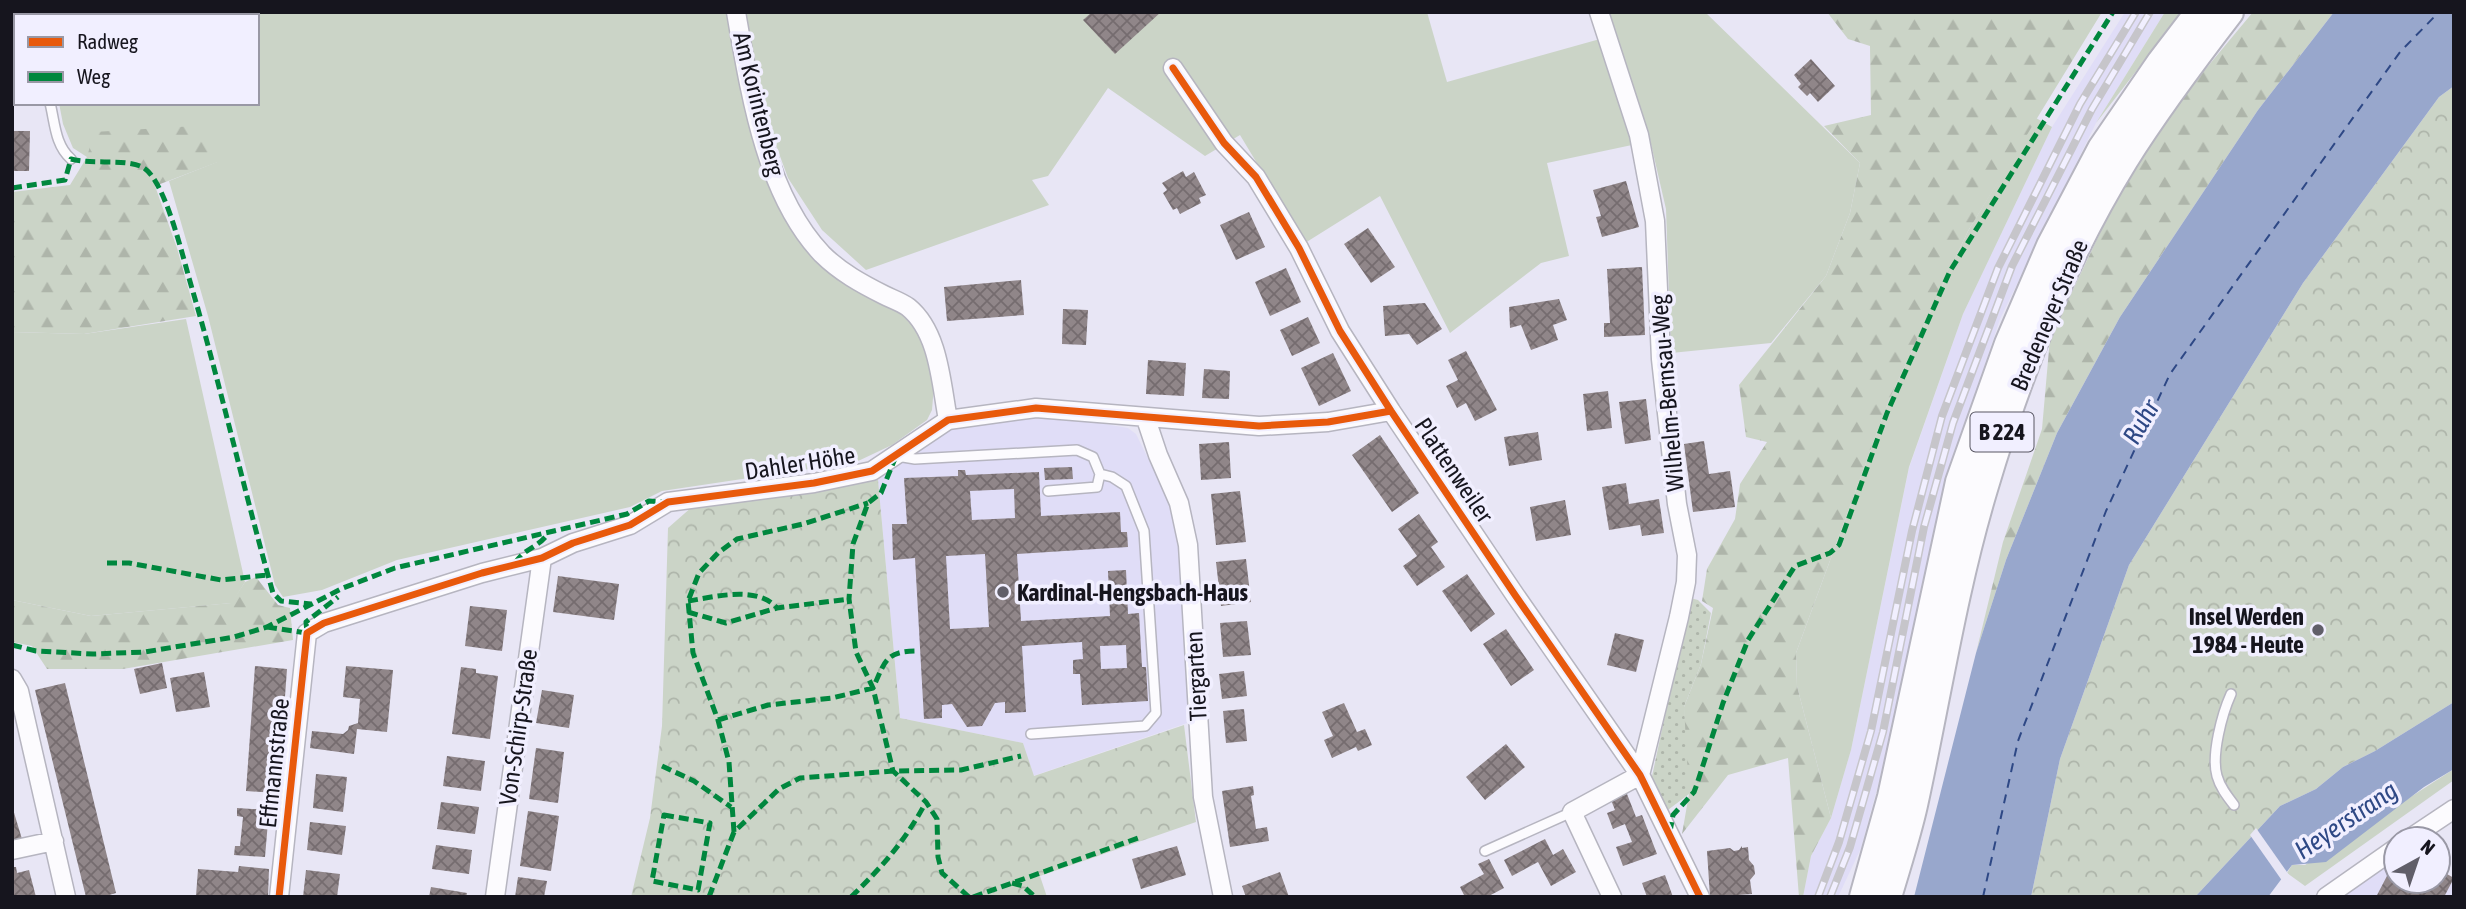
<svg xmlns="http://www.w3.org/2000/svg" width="2466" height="909" viewBox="0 0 2466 909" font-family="'Asap Condensed',sans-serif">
<defs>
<pattern id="forest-firs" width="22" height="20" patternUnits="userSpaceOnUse" patternTransform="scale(1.75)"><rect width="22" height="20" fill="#cbd4c7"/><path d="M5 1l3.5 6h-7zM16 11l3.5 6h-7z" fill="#aeb5aa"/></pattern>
<pattern id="park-crowns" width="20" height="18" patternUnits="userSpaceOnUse" patternTransform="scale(1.75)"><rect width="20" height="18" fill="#cbd4c7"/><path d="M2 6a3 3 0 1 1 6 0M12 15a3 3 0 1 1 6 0" fill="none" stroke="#aeb5aa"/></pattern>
<pattern id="garden-dots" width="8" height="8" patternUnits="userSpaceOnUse" patternTransform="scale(1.75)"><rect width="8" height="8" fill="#cbd4c7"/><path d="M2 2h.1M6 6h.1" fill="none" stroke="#aeb5aa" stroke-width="1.8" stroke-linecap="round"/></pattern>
<pattern id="building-cross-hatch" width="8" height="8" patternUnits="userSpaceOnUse" patternTransform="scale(1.75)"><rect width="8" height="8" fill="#908689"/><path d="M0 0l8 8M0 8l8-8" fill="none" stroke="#756c6f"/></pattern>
</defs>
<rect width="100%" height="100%" fill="#e8e6f5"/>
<path fill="#e0ddf7" d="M2125 12H2165L2096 123 2000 319 1943 491 1880 778 1861 848 1838 897H1803L1811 856 1831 818 1851 750 1909 468 1963 314 2052 127Z
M1022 415 1082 420 1128 428 1136 434 1165 493 1181 548 1190 722 1033 776 1023 743 900 718 878 480 924 444 947 430Z
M2396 855V881H2438V869L2454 878V897H2336Z"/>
<path fill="#cbd4c7" d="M12 12H732L746 91 821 259 903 312 924 343 935 373 932 410 927 420 892 445 856 462 662 491 630 507 397 560 322 590 283 597 275 585 208 316 169 181 217 162 87 157 73 148 63 124 59 103H257V16H16V23L12 24Z
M741 12H1427L1447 82 1600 39 1632 145 1547 163 1569 256 1541 263 1450 333 1380 196 1305 243 1240 135 1205 156 1108 88 1048 176 1032 180 1049 205 866 270 822 230 788 178 755 88Z
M1606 12H1705L1860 163 1850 213 1826 276 1771 343 1671 353 1666 209 1648 131 1617 50Z
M2165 12H2182L2096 123Z
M2036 118 2052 127 1963 314 1909 467 1851 750 1831 818 1797 686 1796 653 1889 400 1968 231Z
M186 319 245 582 232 603 91 616 12 600V332L84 334Z
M2454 769V780L2305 886 2287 873 2292 865H2305Z"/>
<path fill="url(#forest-firs)" d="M1827 12H2102L1968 231 1889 400 1796 653 1797 686 1831 818 1811 856 1803 897H1799L1788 758 1728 775 1682 834 1689 794 1685 787 1684 707 1701 664 1713 608 1702 601 1707 569 1735 519 1740 484 1767 442 1746 437 1739 385 1826 276 1850 213 1860 163 1824 126 1871 115 1870 46 1848 39Z
M2253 12H2334L2258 110 2120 317 2057 433 2006 560 1976 653 2003 542 2042 429 2050 338 2109 214 2169 113Z
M212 125 218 162 155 186 177 248 196 316 84 334 12 332V192L70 185 87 157 94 132Z
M256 577 278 605 290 608 293 640 123 669H47L32 646 12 642V600L91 616 231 603 245 582Z"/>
<path fill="url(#park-crowns)" d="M2454 86V702L2375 751 2343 767 2316 789 2280 806 2195 897H2031L2060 759 2129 565 2303 283 2439 97Z
M878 480 900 718 1023 743 1034 776 1184 725 1196 822 1040 876 1047 897H631L650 818 662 726 668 528 693 506Z"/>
<path fill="url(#garden-dots)" d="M1690 598 1698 600 1711 613 1701 664 1684 707 1689 794 1664 813 1651 781Z"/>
<path fill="#98a7cc" d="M2334 12H2454V86L2439 97 2303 283 2129 565 2060 759 2031 897H1914L1976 653 2006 560 2057 433 2120 317 2258 110Z
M2454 702V769L2424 787 2326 862 2292 865 2268 897H2195L2280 806 2316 789 2343 767 2375 751Z"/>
<path fill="#e8e6f5" d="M2256 828 2289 875 2283 882 2250 835Z"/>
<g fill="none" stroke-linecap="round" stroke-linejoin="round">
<path stroke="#2e4885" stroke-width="2" stroke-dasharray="9 7" stroke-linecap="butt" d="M1983 897 2018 741 2106 511 2170 374 2400 52 2439 12"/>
</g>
<path fill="url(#building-cross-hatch)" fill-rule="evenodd" d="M1092 12H1161L1115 54 1083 20Z
M1811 59 1835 86 1818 102 1810 93 1807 96 1798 87 1801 84 1794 75Z
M12 131H30L29 171H12Z
M1183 171 1186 177 1194 172 1206 195 1199 198 1201 203 1180 214 1177 208 1173 210 1163 193 1167 190 1162 183Z
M1626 181 1639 227 1602 237 1596 217 1601 216 1593 190Z
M1249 212 1265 247 1236 260 1220 225Z
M1368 228 1395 267 1371 283 1344 244Z
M1642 267 1645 335 1604 337V323H1610L1607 269Z
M1286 268 1301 302 1270 316 1255 282Z
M1021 280 1024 315 947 321 944 287Z
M1559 299 1567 320 1553 325 1558 340 1531 350 1521 325 1510 328 1509 307Z
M1425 303 1442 329 1417 345 1409 334 1385 336 1383 306Z
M1063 309 1088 310 1086 345 1062 344Z
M1308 317 1320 343 1292 356 1280 330Z
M1466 351 1497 410 1475 421 1466 403 1457 408 1446 386 1458 380 1448 360Z
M1333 353 1351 391 1319 406 1301 368Z
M1148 360 1186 363 1184 396 1146 394Z
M1204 369 1230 371 1229 399 1202 398Z
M1608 391 1612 428 1587 431 1583 394Z
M1646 399 1651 440 1625 444 1619 402Z
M1538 432 1542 460 1509 466 1504 437Z
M1380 435 1419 493 1392 512 1352 455Z
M1704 441 1709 474 1730 471 1735 507 1693 512 1684 444Z
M1229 442 1231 478 1201 480 1199 444Z
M1072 467 1073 479 1045 480 1044 468Z
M958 470H965L966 475 1039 472 1041 516 1120 512 1121 532H1127L1128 547 1017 554 1021 621 1110 616 1108 571 1126 570 1128 614 1139 613 1142 667H1146L1148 701 1082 705 1080 674H1073V660L1083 659 1082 642 1022 646 1026 712 1005 713V702L995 703 982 726 967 727 952 704 942 705V718L924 719 915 558 893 560 892 524H907L904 478 958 476ZM1014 489 1015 518 972 520 970 491ZM985 554 989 627 950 629 946 556ZM1126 645 1127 668 1101 669 1100 646Z
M1626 483 1629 504 1659 499 1664 533 1642 536 1640 525 1609 530 1602 487Z
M1240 491 1246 542 1216 545 1211 494Z
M1565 500 1571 535 1536 541 1530 507Z
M1419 514 1438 542 1431 547 1445 567 1417 586 1403 566 1417 556 1398 529Z
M1246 559 1251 602 1221 606 1216 562Z
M1467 574 1495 614 1471 632 1442 591Z
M558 576 619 584 614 620 553 612Z
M470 606 507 610 502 651 465 646Z
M1247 621 1251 655 1223 657 1220 623Z
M1506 629 1534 670 1511 686 1483 644Z
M1615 633 1644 640 1636 672 1607 665Z
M162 663 167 688 140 694 134 669Z
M255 666 287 669 278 793 246 791Z
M346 666 393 670 387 732 357 729 354 754 310 748 312 731 343 734 348 730 349 726 358 723 360 699 343 697Z
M461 667 476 669V673L498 676 490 739 452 734Z
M1244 671 1247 696 1222 699 1219 674Z
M204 672 210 707 176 712 170 678Z
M65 683 116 893 102 897H86L35 690Z
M542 690 574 695 569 728 536 723Z
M1344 703 1357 732 1365 729 1372 745 1358 751 1356 747 1332 758 1324 740 1333 736 1322 712Z
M1244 709 1247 741 1226 743 1223 711Z
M1506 744 1525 767 1485 800 1466 777Z
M536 748 564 752 558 803 529 799Z
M447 756 485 761 481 791 443 786Z
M316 774 347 777 343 812 313 808Z
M1253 786 1254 795 1251 796 1256 829 1267 827 1269 841 1230 847 1222 791Z
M1627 794 1636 817 1642 815 1657 854 1623 866 1616 847 1632 842 1625 824 1613 829 1607 813 1615 810 1611 800Z
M441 802 479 807 475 834 437 829Z
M12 806 22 839 12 842Z
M237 808 269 810 265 857 234 855 235 846H240L243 817 237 816Z
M528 811 559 816 551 871 520 866Z
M310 822 346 826 342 855 307 850Z
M1545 839 1553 855 1563 849 1576 872 1551 886 1538 862 1512 876 1504 860Z
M436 845 472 850 469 874 432 869Z
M1177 846 1186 875 1141 889 1132 859Z
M1742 846V848L1748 847 1749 860 1754 866 1755 874 1750 880 1752 894 1710 897 1707 851 1730 848 1734 851 1739 850Z
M1489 859 1504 888 1487 897H1465L1460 887 1484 874 1478 864Z
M239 866 269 869 268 897 196 896 198 869 238 872Z
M12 867H16L17 873 29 870 36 897H12Z
M2438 869 2454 878 2444 897H2376L2388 874 2396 878V881H2438Z
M306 870 340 874 337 897H303Z
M1280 872 1289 897H1246L1242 886Z
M1665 875 1673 897H1647L1642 883Z
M518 877 547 881 544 897H515Z
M431 887 467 893 466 897H429Z"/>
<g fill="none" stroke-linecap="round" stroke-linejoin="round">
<g stroke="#b6b5c0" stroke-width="12">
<path id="lane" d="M33 12 34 16
M50 103C55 123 55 145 71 159
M897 456 915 459 1077 450 1093 457 1100 474 1112 477 1126 486 1144 531 1156 713 1145 726 1031 734
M1048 491 1097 487 1100 474
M2231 694C2222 714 2211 755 2217 776 2220 787 2227 796 2234 805
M1485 851 1572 812"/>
</g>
<g stroke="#b6b5c0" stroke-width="21">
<path id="street" d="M736 12C750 92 765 194 822 254 840 272 862 284 884 295 892 299 901 302 908 307 939 332 941 383 948 420
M1599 12 1639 135 1655 221 1661 359 1677 504 1687 555 1686 582 1679 617 1640 775
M12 35H16
M1173 68 1224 143 1256 177 1299 248 1340 331 1391 411 1515 595 1640 775 1700 897
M1146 419 1158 455 1179 503 1188 545 1203 797 1223 897
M12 679 19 691 66 897
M2409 839 2454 809
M12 850 54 841
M279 897 307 633 324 623 482 573 542 558 573 543 630 525 668 502 814 483 872 471 948 420 1036 408 1259 426 1328 422 1391 411
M495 897 542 558
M1612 897 1572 812 1640 775
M2326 897 2396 848"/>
</g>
<g stroke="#b6b5c0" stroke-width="32">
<path id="primary" d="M1864 897 1892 797 1960 482 2009 344 2051 246 2102 149 2161 63 2200 12
M1887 897C1896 866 1906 836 1913 805 1936 700 1952 592 1983 489 2016 377 2062 259 2124 159 2156 108 2192 60 2229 12"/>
</g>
<use href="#lane" stroke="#fcfbfe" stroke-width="9"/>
<use href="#street" stroke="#fcfbfe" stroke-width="18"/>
<use href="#primary" stroke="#fcfbfe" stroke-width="28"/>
<g stroke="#c6c5ca" stroke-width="8">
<path id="rail" d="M1818 897 1839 842 1871 731 1912 531 1942 416 1998 268 2080 104 2136 12
M1830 897 1850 847 1883 732 1924 527 1953 423 2012 266 2092 109 2150 12"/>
</g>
<use href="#rail" stroke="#f1efff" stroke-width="5" stroke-dasharray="16" stroke-linecap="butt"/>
<path stroke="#00873e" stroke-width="5" stroke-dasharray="10 5" stroke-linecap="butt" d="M12 188 65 180 71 159C91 165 128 158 144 168 166 183 183 258 191 285 221 387 244 491 273 593L281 601 311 604
M896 456 881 493 868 503 853 544 849 599 856 652 873 688 893 771 926 802 937 819 938 857 942 873 969 897
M107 563H129L221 580 268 575
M515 563C525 548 537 548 547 535
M688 601C715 597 757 585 777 608
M688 612 726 623 777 608 849 599
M267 627 307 633 306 622 338 597
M12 645 36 651 93 654 145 652 234 637 267 627 343 588 395 568 627 514 649 501 665 502
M718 720 768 705 832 698 873 688C885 662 885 651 917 651
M662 766 694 781 731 807
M664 815 710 823 698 890 652 881Z
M734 832 729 762 718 720 693 653 688 601 699 573 718 553 737 539 803 524 868 503
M1670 832 1673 815 1694 792 1697 784 1723 703 1748 640 1795 566 1830 553 1839 545 1887 413 1950 271 2113 12
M1012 883 1023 886 1035 897
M709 897 734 832 779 789 800 778 893 771 961 770 1021 756
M851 897C883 866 905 841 926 802
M973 897 1141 837"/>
<g stroke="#f1efff" stroke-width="11">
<path id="cycleway" d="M1173 68 1224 143 1256 177 1299 248 1340 331 1391 411 1515 595 1640 775 1700 897
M279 897 307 633 324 623 482 573 542 558 573 543 630 525 668 502 814 483 872 471 948 420 1036 408 1259 426 1328 422 1391 411"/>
</g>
<use href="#cycleway" stroke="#e8590c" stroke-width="7"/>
</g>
<g fill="#605e69" stroke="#f1efff" stroke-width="2.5">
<circle cx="1003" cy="592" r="7"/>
<circle cx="2318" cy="630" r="7"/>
</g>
<g text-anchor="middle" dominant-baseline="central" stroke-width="7" stroke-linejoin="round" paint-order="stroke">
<rect fill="#f1efff" stroke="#585662" stroke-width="2" x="1970.5" y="412.5" width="63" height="39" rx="5"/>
<g font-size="23" font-weight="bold" fill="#16151e">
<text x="2002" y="432">B 224</text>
</g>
<g font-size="24" fill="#16151e" stroke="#f1efff">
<text transform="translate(759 104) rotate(76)">Am Korintenberg</text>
<text transform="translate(2049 315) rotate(-67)">Bredeneyer Straße</text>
<text transform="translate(1667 393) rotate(-95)">Wilhelm-Bernsau-Weg</text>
<text transform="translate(800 463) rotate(-9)">Dahler Höhe</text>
<text transform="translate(1454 470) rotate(56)">Plattenweiler</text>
<text transform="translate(1196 676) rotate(-93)">Tiergarten</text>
<text transform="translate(518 727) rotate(-82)">Von-Schirp-Straße</text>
<text transform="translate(274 763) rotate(-84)">Effmannstraße</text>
</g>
<g font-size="24" font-weight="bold" fill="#16151e" stroke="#f1efff" text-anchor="start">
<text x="1017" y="592">Kardinal-Hengsbach-Haus</text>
<text x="2304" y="616" text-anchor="end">Insel Werden<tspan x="2304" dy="28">1984 - Heute</tspan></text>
</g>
<g font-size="26" font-style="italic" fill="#2e4885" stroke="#f1efff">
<text transform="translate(2141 422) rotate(-60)">Ruhr</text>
<text transform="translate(2346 820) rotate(-34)">Heyerstrang</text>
</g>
</g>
<rect width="2466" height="909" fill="none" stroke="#16151e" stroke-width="28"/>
<rect x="14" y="14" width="245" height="91" fill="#f1efff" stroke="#9998a5" stroke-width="2"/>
<rect x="28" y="37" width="35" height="10" fill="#e8590c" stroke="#9998a5" stroke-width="2"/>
<text x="77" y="49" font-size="21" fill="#16151e">Radweg</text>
<rect x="28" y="72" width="35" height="10" fill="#00873e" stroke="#9998a5" stroke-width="2"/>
<text x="77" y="84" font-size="21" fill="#16151e">Weg</text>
<g transform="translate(2417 860) rotate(40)"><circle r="33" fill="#f1efff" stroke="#9998a5" stroke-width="2"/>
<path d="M0-5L12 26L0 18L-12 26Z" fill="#605e69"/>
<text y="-10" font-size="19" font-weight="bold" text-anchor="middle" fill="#16151e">N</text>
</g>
</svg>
